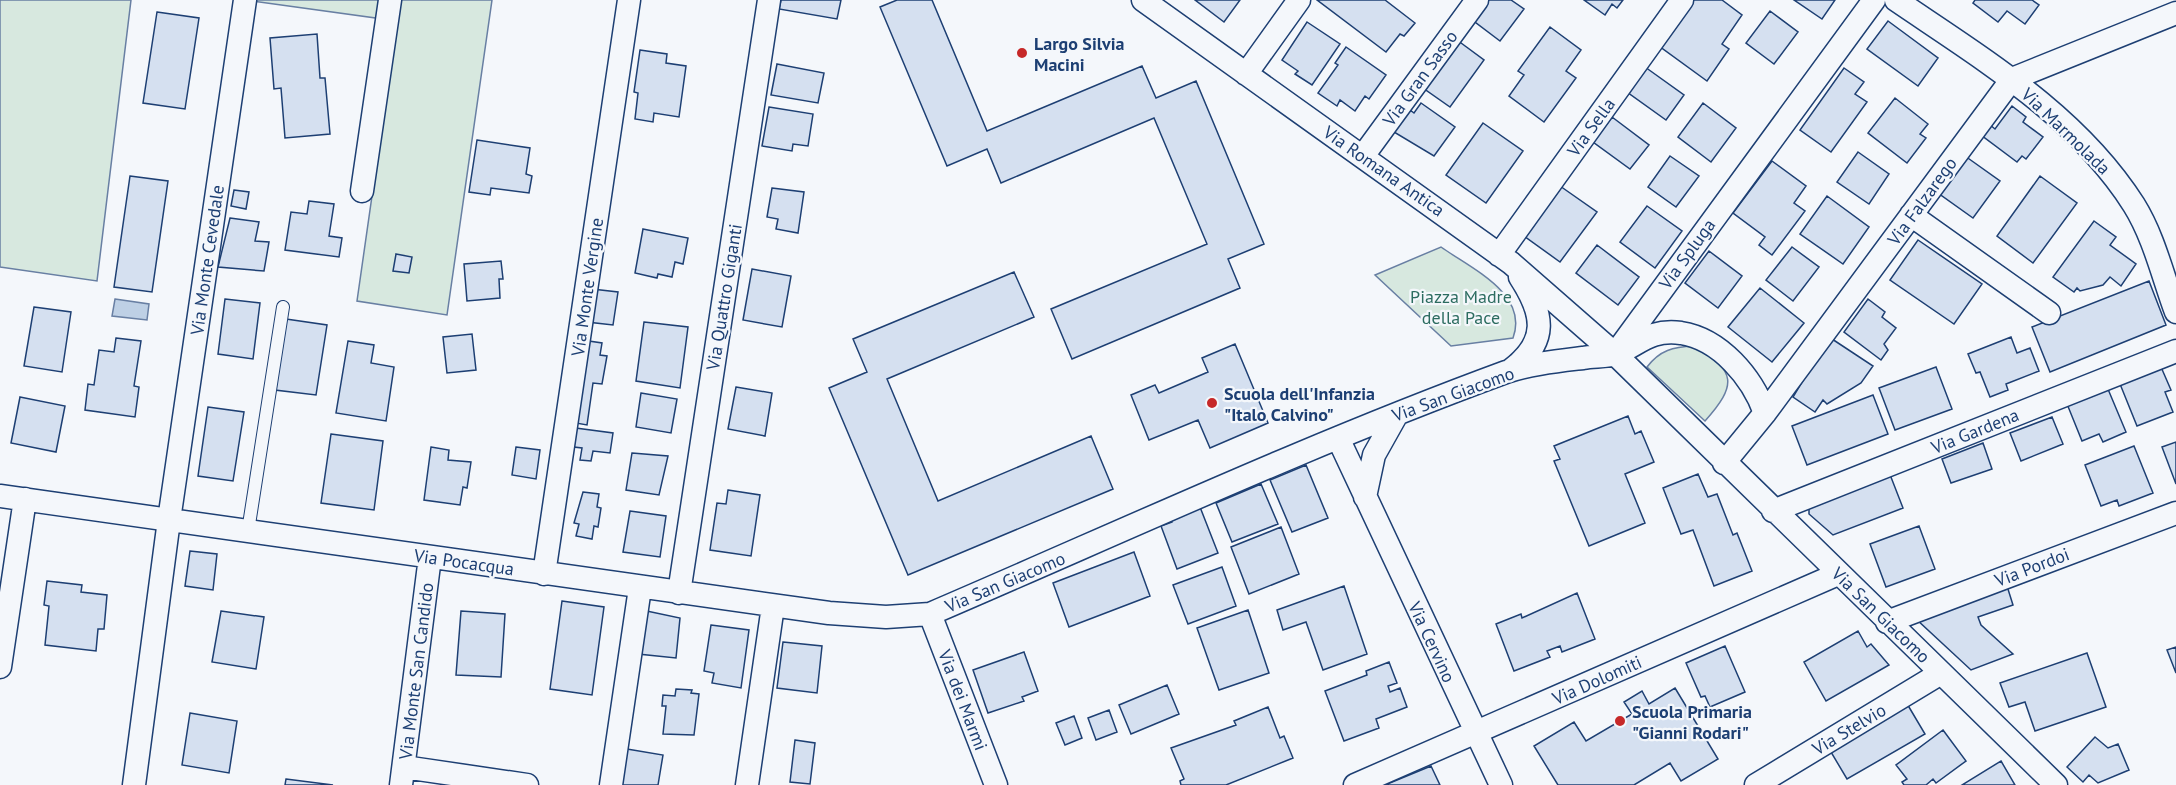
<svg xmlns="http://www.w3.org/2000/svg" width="2176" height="785" viewBox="0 0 2176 785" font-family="'PT Sans',sans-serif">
<rect width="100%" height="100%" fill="#f4f7fb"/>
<path fill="#d7e8df" stroke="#687fa3" stroke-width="1.5" d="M0 0H131L97 281 0 267Z
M245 0H492L447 315 357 301 397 21Z
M1441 247C1472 269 1529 294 1513 338L1451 346 1375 275Z
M1694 346C1737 371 1737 385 1705 421L1647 367C1660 350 1673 347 1694 346Z"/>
<path fill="#bed0e5" stroke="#687fa3" stroke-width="1.5" d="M115 299 149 304 147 320 112 316Z"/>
<path fill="#d5e0f0" stroke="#1d3f73" stroke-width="1.5" d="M781 0H841L837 19 779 9Z
M897 0H932L987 131 1142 66 1156 98 1196 81 1264 244 1228 259 1240 288 1072 359 1051 309 1207 244 1154 118 1001 183 987 149 947 166 880 7Z
M1195 0H1240L1224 22Z
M1317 0H1385L1415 23 1404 36 1400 34 1386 52Z
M1485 0H1511L1524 9 1500 41 1471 19Z
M1584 0H1623L1617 8 1612 4 1605 15Z
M1692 0H1722L1742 15 1722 44 1729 49 1707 81 1659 46Z
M1794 0H1835L1822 19Z
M1975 0H2032L2039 5 2025 24 2007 11 1998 22 1973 3Z
M1770 11 1798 32 1774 64 1746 43Z
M157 12 199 18 185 109 143 103Z
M1888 21 1938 58 1918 86 1867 49Z
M1307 22 1340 44 1312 85 1295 74 1298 71 1282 60Z
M1550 27 1581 50 1566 71 1576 78 1544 122 1509 96 1524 75 1518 71Z
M317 34 320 78H325L330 134 285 138 281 88 274 89 270 38Z
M1457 40 1484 60 1450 107 1423 88Z
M1346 47 1386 75 1369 99 1365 96 1355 111 1340 100 1337 106 1318 93 1338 65 1335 63Z
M640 50 667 54 666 63 686 66 679 117 654 113 653 122 635 119 638 93 634 92Z
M777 64 824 73 818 103 771 95Z
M1645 67 1684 95 1666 120 1627 92Z
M1844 68 1864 82 1855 94 1867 102 1831 152 1800 130Z
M1895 98 1928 124 1920 134 1926 138 1907 163 1868 133Z
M1421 103 1455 127 1434 156 1394 132 1410 110 1414 113Z
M1703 103 1736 128 1711 162 1678 137Z
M2012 106 2026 117 2023 122 2043 137 2026 159 2022 156 2017 162 1981 135 1989 124 1995 129Z
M769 107 813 114 808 146 793 144 792 151 762 146Z
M1612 117 1649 145 1630 169 1593 142Z
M1483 123 1523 151 1486 203 1446 175Z
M477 140 530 148 526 174 532 176 529 193 491 188 490 195 469 192Z
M1858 152 1889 174 1869 204 1837 182Z
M1670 156 1699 176 1676 207 1648 187Z
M1965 156 2000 181 1973 218 1938 193Z
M1772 161 1806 186 1794 203 1805 211 1772 255 1759 245 1765 237 1733 213Z
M130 176 168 181 152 292 114 287Z
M2040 176 2077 203 2033 263 1997 236Z
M1560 186 1597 212 1560 262 1524 236Z
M772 188 804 192 798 233 776 229 778 219 767 217Z
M234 190 249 192 246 209 231 206Z
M1827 196 1869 227 1843 264 1800 234Z
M309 201 334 204 329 236 342 238 339 257 285 250 291 212 307 214Z
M1647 206 1682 231 1655 268 1620 242Z
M230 218 259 222 255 241 269 242 264 271 218 267Z
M2094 221 2116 237 2110 245 2136 264 2121 286 2110 277 2103 285 2080 291 2077 288 2074 292 2053 277Z
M643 229 688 238 683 264 675 262 672 277 658 274 657 278 635 273Z
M1918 240 1982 284 1954 324 1890 280Z
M1597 245 1639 277 1618 305 1576 273Z
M1792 247 1819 267 1793 301 1766 280Z
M1709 251 1742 276 1718 308 1685 283Z
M396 254 412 257 409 273 393 271Z
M501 261 503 279H499L500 298 467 301 464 264Z
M752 269 791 276 782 327 743 320Z
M1014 272 1034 317 887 379 938 501 1091 436 1113 489 908 575 829 388 867 372 853 339Z
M2149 281 2166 325 2050 372 2032 327Z
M1760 288 1804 323 1772 362 1728 327Z
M592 289 618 292 613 325 587 322Z
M225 299 260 303 253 359 218 354Z
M1868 299 1885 312 1882 317 1896 328 1884 344 1888 350 1881 360 1844 332Z
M34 307 71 312 62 372 24 366Z
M286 319 327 325 316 395 275 390Z
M644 322 688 327 680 388 636 381Z
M472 334 476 370 447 373 443 337Z
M1829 337 1873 366 1861 383 1827 404 1823 400 1815 412 1793 397Z
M2011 337 2017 353 2030 348 2039 371 2006 384 2008 390 1990 397 1980 372 1976 373 1968 354Z
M116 338 141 341 134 386 139 387 135 417 85 410 88 384 94 385 99 350 114 352Z
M582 340 602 343 600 355 607 356 602 384 593 383 587 425 570 422Z
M348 341 374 345 371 363 394 367 386 421 336 413Z
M1235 344 1268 423 1210 448 1198 420 1149 440 1131 395 1155 385 1159 393 1208 372 1202 358Z
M1936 367 1952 409 1895 430 1879 388Z
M2161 367 2171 390 2165 392 2173 412 2137 426 2120 384Z
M2105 382 2126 432 2103 442 2099 434 2082 441 2065 399Z
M736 387 772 393 765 436 728 429Z
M641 393 677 399 671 433 636 427Z
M1873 395 1888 434 1807 465 1792 426Z
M20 397 65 406 56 452 11 443Z
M208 407 244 412 233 481 198 476Z
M1628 416 1635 434 1641 431 1654 462 1625 474 1645 523 1589 546 1554 461 1560 459 1554 446Z
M2052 417 2063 444 2021 461 2010 433Z
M568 427 613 433 610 453 593 451 591 461 580 460 582 448 565 446Z
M331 434 383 441 374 510 321 503Z
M2176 442V484L2162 447Z
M1983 443 1992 469 1951 483 1942 459Z
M2134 446 2153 493 2119 506 2117 500 2101 506 2085 465Z
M431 447 449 450 448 460 471 462 467 488 463 487 460 505 424 500Z
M516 447 540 450 536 479 512 475Z
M632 453 668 456 659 495 626 490Z
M1306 465 1328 518 1292 532 1270 480Z
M1889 472 1903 508 1833 535 1809 514V502Z
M1698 474 1708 497 1717 494 1733 535 1737 533 1752 571 1714 586 1693 530 1681 534 1663 488Z
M1261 484 1278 524 1232 542 1216 503Z
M728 490 760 495 751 556 710 550 717 503 726 504Z
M583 492 599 494 597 507 601 508 598 527 594 526 592 539 576 536 579 524 574 523Z
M1200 507 1218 553 1177 569 1161 526 1172 522 1171 518Z
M630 511 666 516 660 557 623 552Z
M1919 526 1935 569 1886 587 1870 544Z
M1281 527 1299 574 1249 594 1231 547Z
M190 551 217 554 213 590 185 586Z
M1134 552 1150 596 1069 627 1053 583Z
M1222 567 1236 606 1188 624 1173 585Z
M47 581 82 585 81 592 107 595 104 629H98L96 651 45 645 49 606 44 605Z
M1344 586 1367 654 1323 670 1306 622 1283 630 1277 610Z
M2007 586 2013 605 1978 617 1981 625 2013 654 1971 670 1915 618Z
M1577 593 1595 639 1562 652 1560 646 1547 651 1550 657 1514 671 1496 624 1521 614 1522 618Z
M562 601 604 607 592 695 550 689Z
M642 610 680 618 676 658 638 654Z
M1248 610 1269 673 1219 690 1197 628Z
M221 611 264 617 256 669 212 662Z
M461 611 505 614 501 677 456 675Z
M711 625 749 630 741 688 712 683 714 673 704 671Z
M1858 631 1867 647 1871 644 1889 665 1826 701 1804 662Z
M783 642 822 646 817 693 777 688Z
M1725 646 1745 692 1710 707 1705 696 1701 697 1686 663Z
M2176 647V673L2167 650Z
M1024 652 1038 691 1022 697 1024 701 988 713 973 670Z
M2087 653 2106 707 2035 731 2025 702 2009 707 2000 683Z
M1389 662 1397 683 1388 686 1390 692 1400 688 1407 707 1376 719 1379 728 1344 741 1325 691 1367 675 1366 671Z
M1167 685 1179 714 1131 734 1119 705Z
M1675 688 1718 759 1681 781 1670 763 1634 785H1558L1534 746 1574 722 1586 741 1632 714 1624 702 1642 691 1649 704Z
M676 689 692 690 691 693 699 694 694 735 663 734 666 706H662L663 695 675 696Z
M1906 702 1925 734 1847 779 1828 747Z
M1268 707 1280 738 1284 736 1293 758 1226 785H1181L1180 781 1184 779 1171 748 1236 725 1234 721Z
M1109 710 1117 732 1096 740 1088 718Z
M190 713 237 721 229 773 182 765Z
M1074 716 1082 738 1065 745 1056 723Z
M1943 730 1966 761 1936 783 1933 779 1926 785H1904L1902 782 1907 779 1896 765Z
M2095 737 2108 748 2118 744 2129 770 2098 783 2089 775 2083 782 2067 767Z
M795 740 815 743 810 784 790 782Z
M627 749 663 755 658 785H622Z
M2001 761 2015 785H1962Z
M1431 766 1440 785H1385Z
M286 779 333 785H285Z"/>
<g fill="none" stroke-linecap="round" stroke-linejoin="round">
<g stroke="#1d3f73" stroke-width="14">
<path id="service" d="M248 531 283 307"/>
</g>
<g stroke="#1d3f73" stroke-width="25">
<path id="minor" d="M1143 0 1511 263 1615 354 2056 785
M1896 0C1981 58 2077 115 2134 205 2154 237 2163 277 2176 312
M1246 74 1299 0
M1363 156 1477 0
M362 191 390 0
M1911 215 2049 313
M1499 255 1682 0
M1618 350 1874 0
M1511 370C1549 341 1544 314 1520 277
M1338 438 1501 785
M1724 463 1765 413 2012 79 2176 13
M0 496 829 613 886 617 930 614C1121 532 1310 444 1506 372 1529 364 1558 361 1583 358 1593 356 1607 357 1616 354 1640 344 1649 329 1681 333 1720 339 1752 377 1765 413
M1365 497 1374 455 1397 414
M1773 511 2176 351
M544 574 629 0
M679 593 769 0
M930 614 996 785
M1887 622 2176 513
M0 667 25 499
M404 767 527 785
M134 785 169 520 245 0
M401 785 430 557
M611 785 640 588
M747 785 773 606
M1355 785 1838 574
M1756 785 1941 673"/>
</g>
<use href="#service" stroke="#f4f7fb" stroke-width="12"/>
<use href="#minor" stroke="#f4f7fb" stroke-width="22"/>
</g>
<g fill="#c62828" stroke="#f4f7fb" stroke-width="2">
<circle cx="1022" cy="53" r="6"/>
<circle cx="1212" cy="403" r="6"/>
<circle cx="1620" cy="721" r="6"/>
</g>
<g text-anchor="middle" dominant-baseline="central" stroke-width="4.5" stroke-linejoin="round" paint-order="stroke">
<g font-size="18" font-weight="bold" fill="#1d3f73" stroke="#f4f7fb" text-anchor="start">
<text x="1034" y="43">Largo Silvia<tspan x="1034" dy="21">Macini</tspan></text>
<text x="1224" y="393">Scuola dell'Infanzia<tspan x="1224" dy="21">"Italo Calvino"</tspan></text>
<text x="1632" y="711">Scuola Primaria<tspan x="1632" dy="21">"Gianni Rodari"</tspan></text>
</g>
<g font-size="18" fill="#1d3f73" stroke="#f4f7fb">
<text transform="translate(1420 78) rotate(-54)">Via Gran Sasso</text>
<text transform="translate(1591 127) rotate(-54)">Via Sella</text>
<text transform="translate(2066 131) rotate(44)">Via Marmolada</text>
<text transform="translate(1384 171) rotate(35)">Via Romana Antica</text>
<text transform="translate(1922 201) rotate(-54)">Via Falzarego</text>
<text transform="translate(1687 254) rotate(-54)">Via Spluga</text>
<text transform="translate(207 260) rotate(-82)">Via Monte Cevedale</text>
<text transform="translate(587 287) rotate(-82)">Via Monte Vergine</text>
<text transform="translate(724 297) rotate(-81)">Via Quattro Giganti</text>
<text transform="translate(1453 394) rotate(-20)">Via San Giacomo</text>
<text transform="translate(1975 431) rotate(-22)">Via Gardena</text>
<text transform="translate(464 562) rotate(8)">Via Pocacqua</text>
<text transform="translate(2032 567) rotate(-21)">Via Pordoi</text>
<text transform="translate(1005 582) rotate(-23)">Via San Giacomo</text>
<text transform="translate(1881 615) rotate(44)">Via San Giacomo</text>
<text transform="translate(1432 642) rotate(65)">Via Cervino</text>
<text transform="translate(416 671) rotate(-83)">Via Monte San Candido</text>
<text transform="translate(1597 680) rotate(-24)">Via Dolomiti</text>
<text transform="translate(963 700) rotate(69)">Via dei Marmi</text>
<text transform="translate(1849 729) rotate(-31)">Via Stelvio</text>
</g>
<g font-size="18" fill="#2c6c60" stroke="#f4f7fb">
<text x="1461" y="296">Piazza Madre<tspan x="1461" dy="21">della Pace</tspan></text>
</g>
</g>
</svg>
